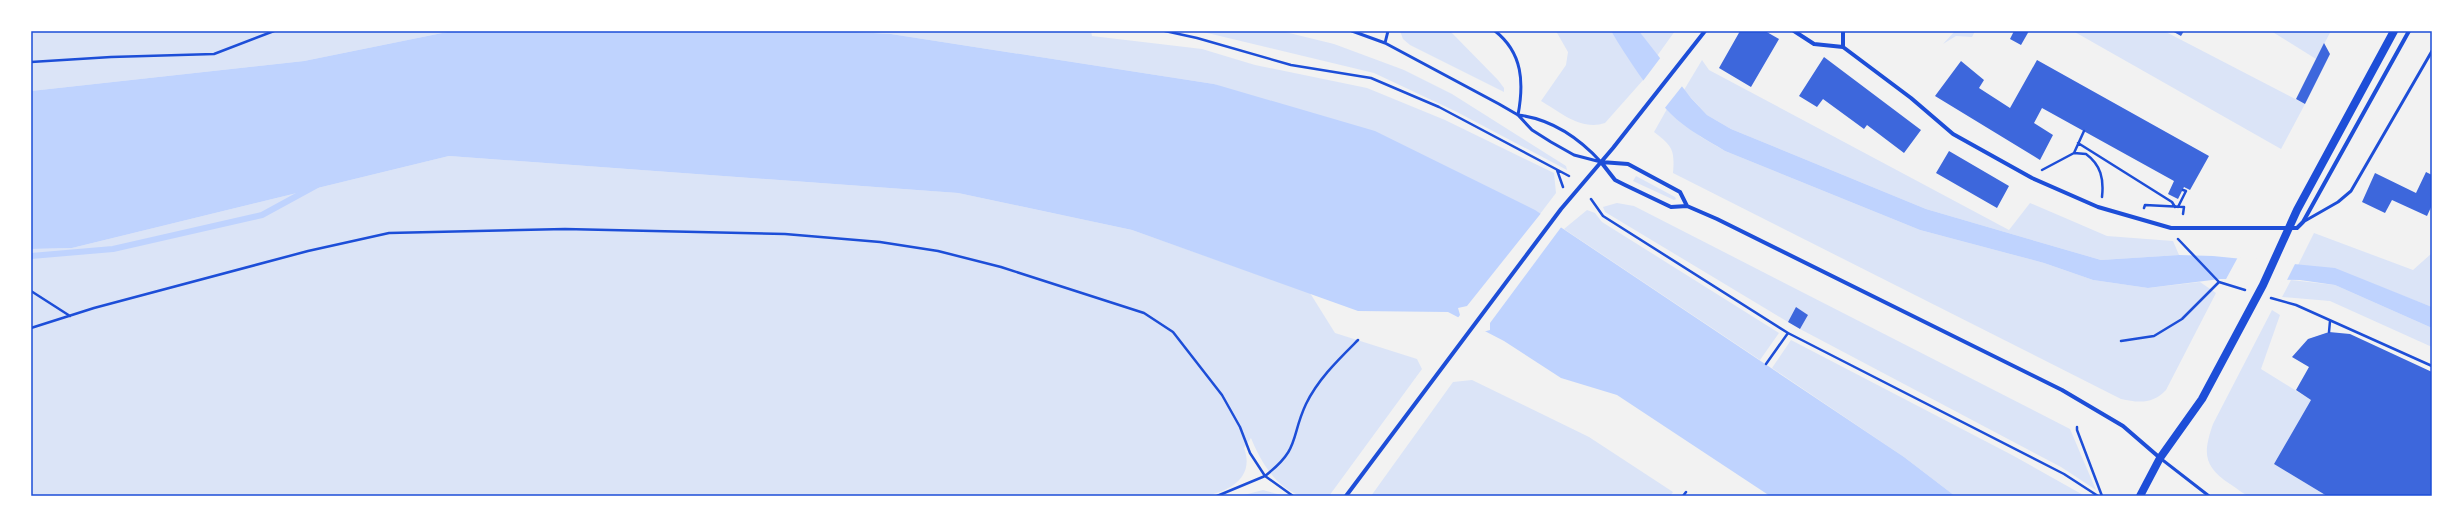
<svg xmlns="http://www.w3.org/2000/svg" width="2463" height="527" viewBox="0 0 2463 527" font-family="Karla,sans-serif">
<rect width="100%" height="100%" fill="#f2f2f2"/>
<path fill="#dbe4f7" d="M31 31H452L304 61 31 91Z
M839 31H1091L1092 36 1202 49 1255 65 1367 88 1445 120 1554 173 1556 193 1540 214 1214 84 891 34Z
M1199 31H1281L1334 44 1404 70 1452 94 1566 166 1567 170 1455 111 1374 73Z
M1400 31H1450L1498 80 1504 88V92L1410 45 1403 39Z
M1556 31H1611L1644 79 1605 123C1581 131 1560 112 1541 101L1566 65 1568 52Z
M1639 31H1675L1657 56Z
M1955 31H1975L1972 37 1956 36 1943 44Z
M2073 31H2164L2305 104 2281 149Z
M2271 31H2331L2316 59Z
M1702 60 1709 70 2009 230 2030 203 2107 236 2173 241 2179 255 2101 260 1926 209 1731 129 1707 115 1684 90Z
M1667 109 1701 137 1725 151 1920 230 2044 263 2093 280 2148 288 2200 282 2216 293 2166 390C2153 404 2139 403 2121 399L1673 173C1675 149 1672 146 1654 132Z
M449 156 958 193 1132 230 1310 293 1335 333 1417 359 1422 369 1329 496C1320 496 1305 499 1298 495 1274 485 1260 460 1251 438L1244 448C1255 477 1230 492 1204 496H31V249L72 248Z
M1636 176 1675 197 1676 199 1674 200 1633 181Z
M1617 203 1634 206 2070 429 2096 490 2061 467 1800 329 1808 315 1797 308 1788 322 1605 212 1603 207Z
M1587 210 1595 213 1602 222 1779 333 1760 360 1564 229Z
M2314 233 2413 270 2432 253V307L2373 284 2298 265Z
M2291 280 2335 285 2432 328V347L2330 301 2282 297Z
M2272 310 2280 315 2261 369 2311 400 2274 464 2327 496C2313 496 2257 499 2248 496 2242 493 2235 487 2230 484 2203 466 2203 453 2213 424Z
M1791 340 2012 455 2085 496H1955L1904 457 1772 368Z
M1472 380 1589 437 1673 492 1670 496H1371L1453 382Z
M1263 490 1285 496H1240Z"/>
<path fill="#bfd3fe" d="M452 31H839L891 34 1214 84 1375 131 1535 210 1904 457 1955 496H1770L1617 395 1561 378 1504 341 1448 312 1358 311 1132 230 958 193 449 156 72 248 31 249V91L304 61Z
M1611 31H1639L1691 98 1707 115 1731 129 1926 209 2101 260 2179 255 2213 256 2335 268 2432 307V328L2335 285 2300 280 2220 279 2148 288 2093 280 2044 263 1920 230 1725 151C1707 140 1686 129 1671 114 1651 94 1626 56 1611 31Z"/>
<path fill="#f2f2f2" d="M1661 57 1683 85 1664 109 1643 81Z
M1542 212 1562 226 1490 323V330L1483 332 1457 319 1460 315 1458 308 1467 306Z
M2238 257 2296 262 2286 282 2225 281Z"/>
<g fill="none" stroke-linecap="round" stroke-linejoin="round">
<path stroke="#bfd3fe" stroke-width="6" d="M31 256 113 249 262 215 317 185"/>
</g>
<path fill="#3d67dc" d="M1740 31H1765L1779 39 1751 87 1719 68Z
M2014 31H2029L2021 45 2010 39Z
M2172 31H2184L2181 36Z
M2324 43 2330 54 2305 104 2296 99Z
M1824 57 1921 130 1904 153 1867 125 1864 129 1823 99 1817 107 1799 96Z
M2037 60 2209 156 2190 190 2184 187 2178 199 2168 194 2174 181 2042 108 2034 123 2053 135 2040 160 1935 96 1961 61 1984 80 1979 88 2010 108Z
M1949 151 2009 186 1997 208 1936 173Z
M2426 172 2432 175V205L2427 216 2392 200 2385 213 2362 202 2375 173 2416 193Z
M1796 307 1808 315 1800 329 1788 322Z
M2329 332 2350 334 2432 372V496H2327L2274 464 2311 400 2296 390 2309 367 2292 357 2308 339Z"/>
<g fill="none" stroke-linecap="round" stroke-linejoin="round">
<path stroke="#1d4ed8" stroke-width="2.5" d="M1165 31 1197 38 1291 65 1371 78 1439 107 1569 176
M31 62 111 57 214 54 274 31
M2078 143 2172 202 2175 207
M2074 153 2084 131
M1557 170 1563 187
M2042 170 2074 153 2086 154C2101 165 2104 179 2102 197
M1591 199 1603 216 1788 333 2064 474 2098 496
M2178 207 2186 191 2183 190
M2144 208 2145 205 2184 207 2183 214
M2178 239 2219 282 2245 290
M31 291 70 316
M2271 298 2296 305 2432 366
M31 328 94 308 308 251 389 233 565 229 785 234 880 242 938 251 1001 267 1144 313 1173 332 1222 395 1240 427 1250 453 1265 476 1217 496
M2329 332 2330 321
M2121 341 2154 336 2182 319 2219 282
M1766 364 1788 333
M2077 427V430L2102 496
M1293 496 1265 476C1301 448 1290 438 1306 404 1318 379 1339 359 1358 340
M1683 496 1686 492"/>
<path stroke="#1d4ed8" stroke-width="3" d="M1352 31 1385 43 1499 104 1518 115 1532 130 1551 142 1574 155 1601 162
M1495 31C1523 53 1524 83 1518 115
M1385 43 1388 31
M1518 115C1551 119 1578 137 1601 162
M2303 222 2338 202 2351 191 2432 51
M2160 458 2209 496"/>
<path stroke="#1d4ed8" stroke-width="4" d="M1794 31 1814 44 1843 47 1911 98 1953 134 2032 178 2098 207 2171 228H2297L2303 222 2409 31
M1843 31V47
M1601 162 1615 180 1625 185 1671 207 1687 206 1717 219 2062 390 2123 426 2160 458
M1601 162 1628 164 1680 192 1687 206
M1346 496 1561 209 1613 148 1705 31"/>
<path stroke="#1d4ed8" stroke-width="8" d="M2140 496 2160 458 2202 399 2263 285 2297 210 2394 31"/>
</g>
<rect width="2463" height="527" fill="none" stroke="#ffffff" stroke-width="64"/>
<rect x="32" y="32" width="2399" height="463" fill="none" stroke="#1d4ed8" stroke-width="1.5"/>
</svg>
